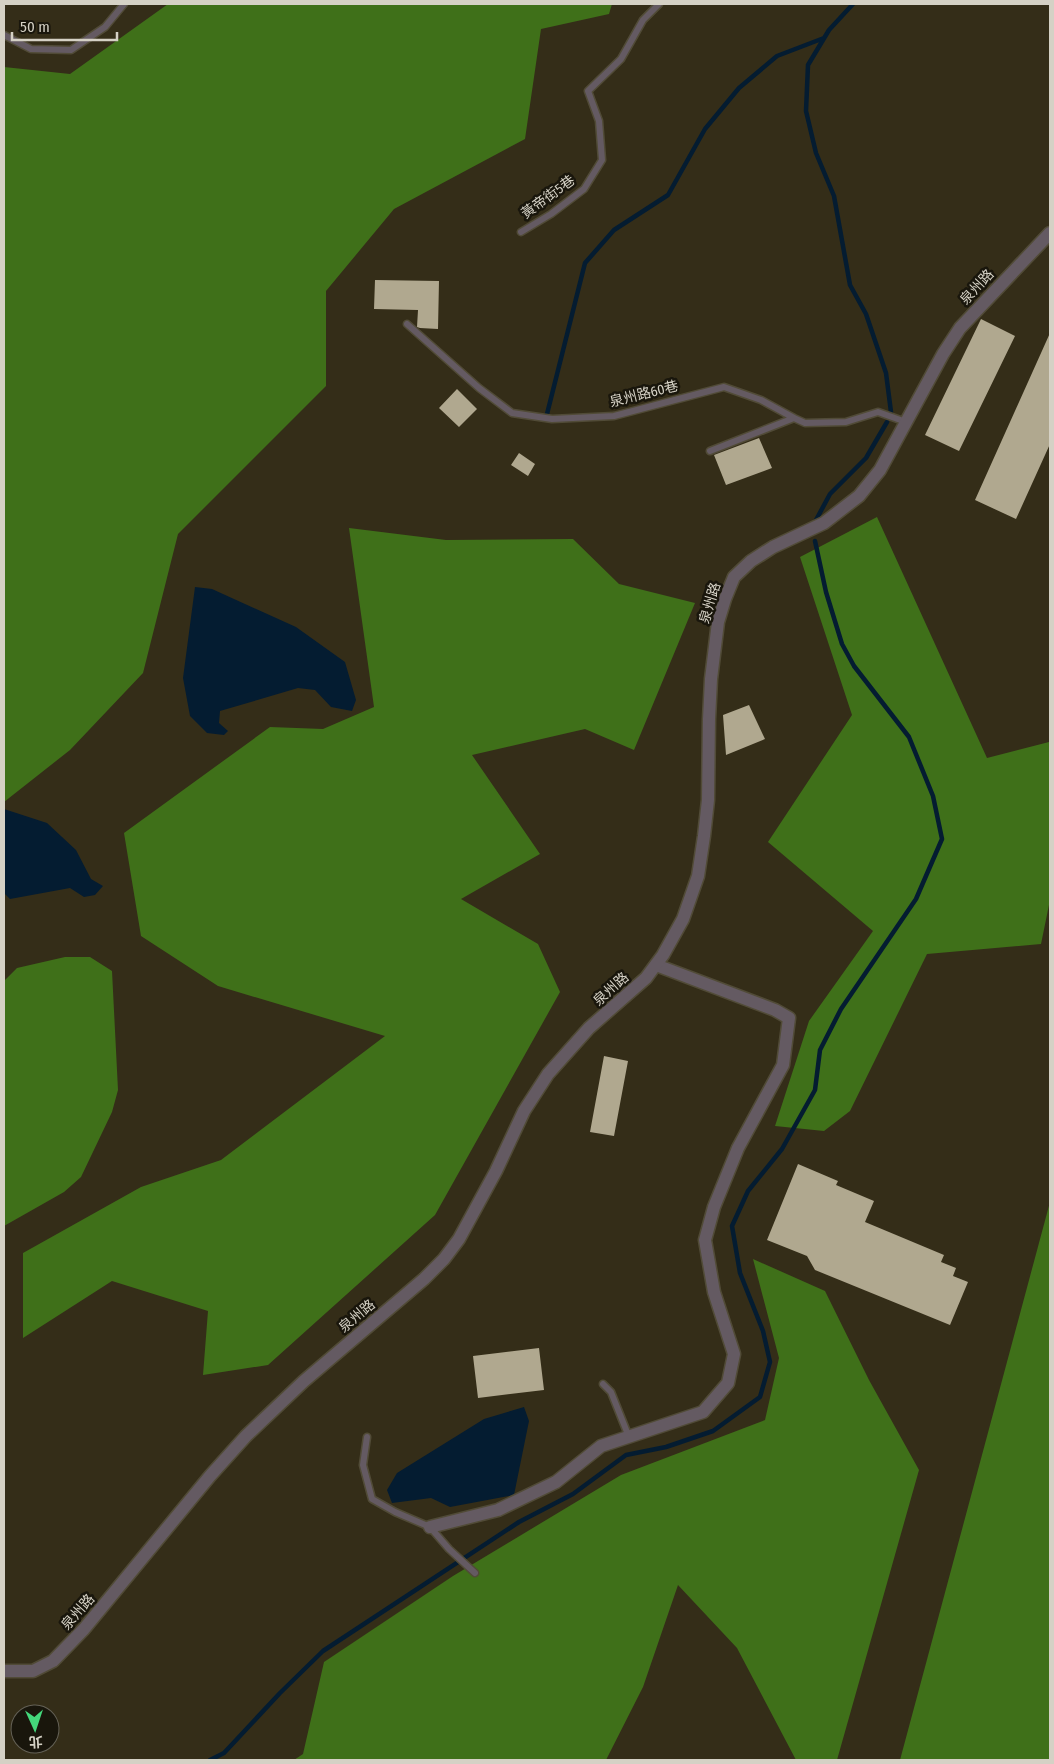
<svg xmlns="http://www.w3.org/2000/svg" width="1054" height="1764" viewBox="0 0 1054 1764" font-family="'Fira Sans Condensed','Noto Sans TC',sans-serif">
<rect width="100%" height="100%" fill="#342d18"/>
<path fill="#3f7019" d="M168 4H612L609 14 541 29 525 139 394 209 326 291V386L178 534 143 673 70 750 4 802V67L70 74Z
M877 517 987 758 1049 742 1050 655V900L1041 944 927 954 850 1111 824 1131 775 1126 809 1021 873 931 768 842 852 715 800 557Z
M349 528 446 540 573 539 619 584 695 603 634 750 585 729 472 755 540 854 461 899 538 944 560 992 435 1215 268 1365 203 1375 208 1311 112 1281 23 1338V1253L141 1187 221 1160 385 1036 218 986 141 936 124 833 270 727 323 729 374 707Z
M65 957H90L112 971 118 1090 112 1112 81 1177 64 1192 4 1226V981L17 968Z
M1050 1202V1760H900Z
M753 1259 825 1291 869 1380 919 1470 837 1760H796L737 1648 678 1585 643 1687 606 1760H294L303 1754 324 1662 453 1576 621 1475 765 1420 779 1358Z"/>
<path fill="#041c31" d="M195 587 212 589 296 627 345 662 356 700 352 711 331 707 315 690 298 688 220 711 219 723 228 731 224 735 207 733 190 716 183 678Z
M4 809 47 823 76 850 91 879 103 886 95 895 84 897 70 888 10 899 4 893Z
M524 1407 529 1421 514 1495 450 1507 431 1498 392 1503 387 1490 397 1473 484 1419Z"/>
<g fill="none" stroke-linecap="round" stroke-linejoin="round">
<path stroke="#041c31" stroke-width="4.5" d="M853 4 829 30 808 65 806 111 816 153 834 196 850 285 866 314 886 373 891 412
M547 414 585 263 614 230 668 195 705 129 739 88 777 56 824 38
M816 520 830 494 866 458 887 422
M210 1760 224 1753 280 1693 323 1651 519 1522 573 1494 626 1455 666 1447 713 1431 760 1397 770 1362 763 1331 740 1273 732 1226 748 1191 782 1149 815 1090 820 1050 841 1009 916 899 942 839 933 796 909 737 854 666 842 644 826 592 815 541"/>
</g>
<path fill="#b0a88f" d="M375 280 439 281 438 329 420 328 417 327 418 310 374 309Z
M981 319 1015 336 959 451 925 435Z
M1050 333V444L1016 519 975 500Z
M457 389 477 409 459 427 439 408Z
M759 438 772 468 726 485 714 455Z
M519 453 535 464 528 476 511 465Z
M749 705 765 739 726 755 723 715Z
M604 1056 628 1061 614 1136 590 1132Z
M798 1164 838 1181 836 1185 874 1201 865 1222 944 1255 941 1262 956 1268 953 1276 968 1282 950 1325 815 1270 807 1256 767 1240Z
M539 1348 544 1390 478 1398 473 1356Z"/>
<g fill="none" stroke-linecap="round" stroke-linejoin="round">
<g stroke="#514b37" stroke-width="9">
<path id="service" d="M4 35 31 49 71 50 105 27 124 4
M521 232 551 214 584 189 602 160 599 121 588 91 621 59 643 20 659 4
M407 324 479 388 512 413 552 419 614 416 724 387 761 400 794 418
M710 451 794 418 805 423 846 422 878 412 906 422
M603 1384 611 1392 629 1437
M367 1437 363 1465 372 1499 395 1512 430 1527 449 1549 475 1573"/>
</g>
<g stroke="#514b37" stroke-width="15">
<path id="minor" d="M430 1527 498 1510 556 1482 601 1446 703 1412 728 1383 734 1354 714 1292 705 1240 714 1207 738 1148 783 1065 789 1018 775 1010 656 965"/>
</g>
<g stroke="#514b37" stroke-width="15">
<path id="tertiary" d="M4 1671H33L53 1661 84 1629 210 1476 246 1436 304 1381 424 1279 444 1259 459 1239 496 1171 524 1111 548 1074 589 1028 646 978 663 955 683 919 698 876 704 836 708 800 709 719 711 679 718 622 725 599 734 577 751 561 773 547 824 523 859 496 880 470 943 354 960 328 1050 233"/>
</g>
<use href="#service" stroke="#645a62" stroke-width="6"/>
<use href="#minor" stroke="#645a62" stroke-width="12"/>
<use href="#tertiary" stroke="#645a62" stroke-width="12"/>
</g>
<g text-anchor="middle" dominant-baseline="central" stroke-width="5" stroke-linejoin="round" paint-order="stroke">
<g font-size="14" fill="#d5d1c5" stroke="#19160c">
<text transform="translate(548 197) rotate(-36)">黃帝街5巷</text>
<text transform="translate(977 287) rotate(-47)">泉州路</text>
<text transform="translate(644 394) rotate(-14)">泉州路60巷</text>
<text transform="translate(710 603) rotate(-73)">泉州路</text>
<text transform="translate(611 989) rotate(-42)">泉州路</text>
<text transform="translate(357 1316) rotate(-40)">泉州路</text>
<text transform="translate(78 1612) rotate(-49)">泉州路</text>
</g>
</g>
<rect width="1054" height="1764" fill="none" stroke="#d5d1c5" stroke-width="10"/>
<g transform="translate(35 1729) rotate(177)"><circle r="24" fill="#19160c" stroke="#646156"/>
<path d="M0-4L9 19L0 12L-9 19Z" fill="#44d77b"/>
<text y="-8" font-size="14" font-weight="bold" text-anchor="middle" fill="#d5d1c5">北</text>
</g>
<path d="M12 32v8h105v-8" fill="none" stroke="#d5d1c5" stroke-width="2.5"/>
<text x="20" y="32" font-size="15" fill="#d5d1c5" stroke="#19160c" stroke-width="4" paint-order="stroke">50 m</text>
</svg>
